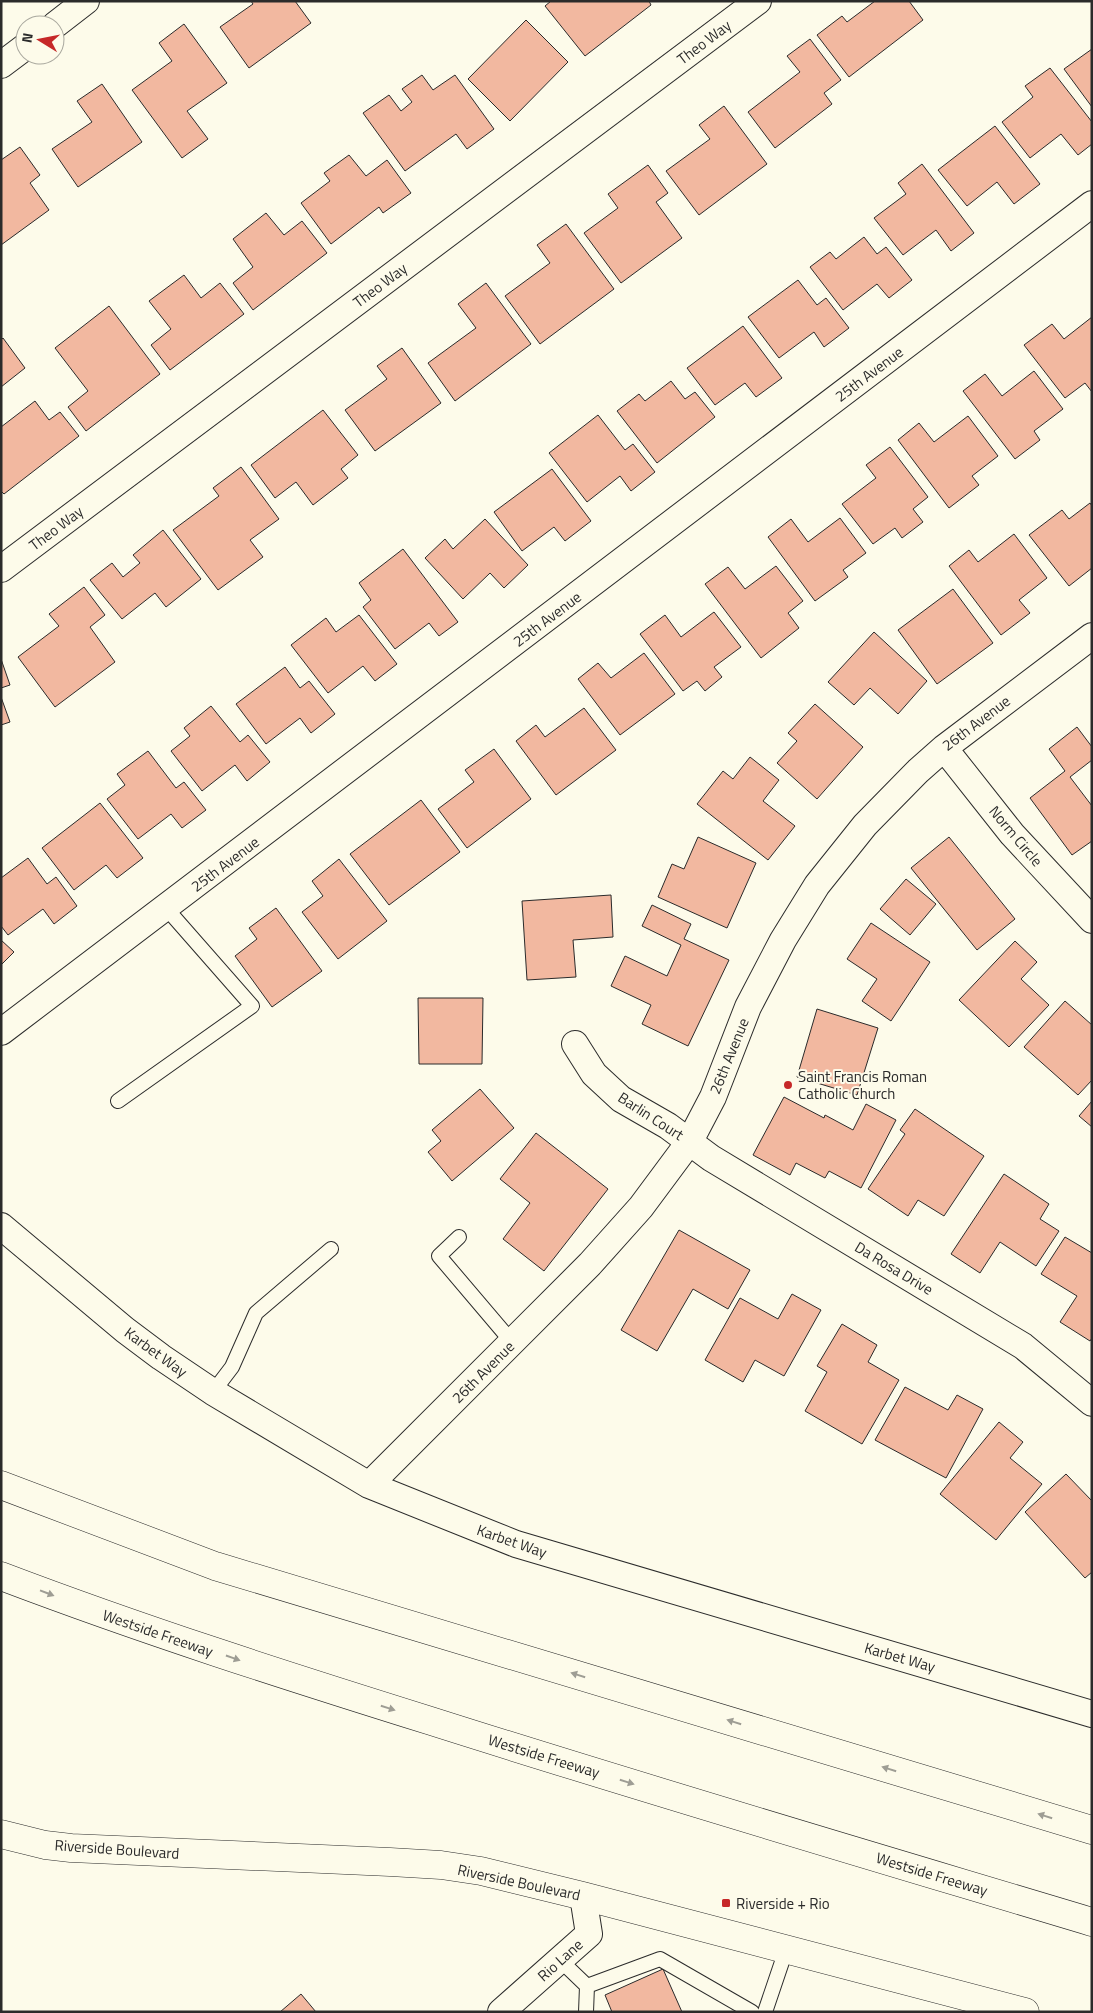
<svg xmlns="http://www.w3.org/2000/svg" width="1093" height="2013" viewBox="0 0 1093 2013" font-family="'Titillium Web',sans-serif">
<rect width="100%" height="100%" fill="#fdfbea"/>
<path fill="#f2b8a0" stroke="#2b2b2b" d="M251 1H295L311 23 249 68 220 27 253 4Z
M551 1H649L651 5 585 56 545 6Z
M875 1H909L923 20 849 77 817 35 842 16 847 22Z
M526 20 568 62 510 121 468 79Z
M184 24 227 83 187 111 208 139 182 158 132 90 172 61 159 43Z
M810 39 841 80 824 93 832 104 775 148 748 112 800 72 787 56Z
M1092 49V107L1064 69Z
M1050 68 1092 122V144L1078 155 1061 134 1030 158 1002 122 1033 97 1025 86Z
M422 75 433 90 455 75 494 129 467 149 456 134 405 171 363 113 389 95 401 111 412 102 402 89Z
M102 84 142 142 78 187 52 149 92 122 77 101Z
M724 106 767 164 699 215 666 171 710 139 699 125Z
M995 126 1040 184 1014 204 997 182 967 206 938 170Z
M20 147 40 175 30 183 49 210 1 245V160Z
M349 155 366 176 387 160 411 193 383 213 379 207 331 244 301 203 330 181 324 173Z
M922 164 974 233 951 251 936 230 903 255 874 218 906 194 898 183Z
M648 165 668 193 656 202 682 238 621 283 584 233 618 208 608 194Z
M266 213 284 235 302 221 327 253 253 310 233 283 253 267 233 239Z
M566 224 614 289 540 344 505 296 550 263 537 245Z
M864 237 877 254 886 247 912 280 889 298 877 284 843 310 810 267 830 252 836 259Z
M184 275 201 298 220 283 244 314 170 370 151 345 171 329 149 301Z
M798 280 817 305 826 298 849 328 824 347 814 332 779 358 748 317Z
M486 283 531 344 455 401 428 363 476 328 458 304Z
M109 306 160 374 86 431 68 407 88 391 55 348Z
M1092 317V392L1085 383 1065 398 1024 345 1052 324 1064 339Z
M743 326 782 378 756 397 745 383 715 405 687 368Z
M3 338 25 368 1 387V340Z
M402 348 441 403 375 451 345 410 387 379 377 366Z
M1034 371 1063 409 1034 431 1040 440 1015 459 963 391 985 374 1002 396Z
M671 381 685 399 695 392 715 417 657 463 617 411 639 394 645 401Z
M35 401 49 420 60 412 79 436 4 494 1 491V427Z
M323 410 358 455 341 469 348 478 313 505 296 482 275 498 251 465Z
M598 415 625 450 633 444 655 472 631 491 620 476 587 502 549 453Z
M968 416 998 456 972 476 979 485 949 508 898 440 919 423 934 442Z
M890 447 928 497 913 509 923 522 902 538 895 528 873 544 842 504 876 478 866 465Z
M241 467 279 519 250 540 263 557 218 590 173 530 219 496 213 488Z
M552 469 591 521 565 541 554 527 522 551 494 512Z
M1090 503 1092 506V568L1069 586 1029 535 1062 510 1069 519Z
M840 518 866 553 843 570 848 577 815 601 768 537 791 519 808 542Z
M485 519 528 565 504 588 490 573 463 599 425 558 445 539 453 549Z
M163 530 201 579 166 607 155 593 122 619 90 580 112 563 123 577 140 563 133 555Z
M1014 534 1047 578 1019 600 1030 613 1001 635 949 566 969 550 978 562Z
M403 549 458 622 439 636 429 623 395 649 363 607 371 600 359 583Z
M776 566 803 601 788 613 799 628 761 658 705 584 728 567 745 589Z
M84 587 105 615 90 627 115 662 55 707 18 657 59 626 49 614Z
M953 589 993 643 937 684 898 630Z
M714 612 741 647 714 667 722 677 705 691 697 681 683 691 640 634 665 615 681 637Z
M359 615 397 664 375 681 363 666 328 693 291 645 326 618 336 632Z
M874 632 927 681 898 714 870 688 854 705 828 682Z
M644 653 675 694 620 735 578 679 598 663 611 678Z
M1 659 10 685 1 688Z
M285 667 300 688 309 681 335 714 311 733 300 718 266 744 236 704Z
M1 697 10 722 1 725Z
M815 704 863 747 817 799 777 763 797 741 788 733Z
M211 706 240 742 248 735 270 762 247 781 235 765 202 791 171 751 190 736 184 728Z
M584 708 616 750 556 795 516 741 536 725 545 737Z
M1077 727 1092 747V760L1070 777 1092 806V841L1072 855 1030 798 1065 771 1049 749Z
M494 749 531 799 467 848 438 809 474 782 465 770Z
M148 751 176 788 184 782 206 810 182 828 171 814 138 839 107 799 125 785 117 774Z
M750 757 779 780 763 801 795 826 768 860 697 804 723 771 733 779Z
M421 800 460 852 389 905 350 854Z
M100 803 143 858 117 878 106 865 74 890 42 848Z
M698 837 756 863 727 928 658 897 672 864 684 869Z
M949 837 1015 919 977 950 911 868Z
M28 858 47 884 56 877 77 906 54 924 43 909 8 935 1 926V878Z
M339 859 387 921 338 959 302 912 323 896 312 881Z
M906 879 936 904 910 935 880 909Z
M611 895 613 937 573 940 576 977 527 980 522 901Z
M652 905 691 924 684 939 729 960 688 1046 642 1024 651 1005 611 986 625 956 667 976 681 945 642 926Z
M276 908 322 971 272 1007 235 956 257 939 249 928Z
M871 923 930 962 891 1021 862 1001 877 979 847 959Z
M1 940 14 952 1 965Z
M1015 941 1037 962 1021 979 1049 1005 1009 1047 959 1000Z
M418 998H483L482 1064H419Z
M1065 1001 1092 1025V1080L1078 1095 1024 1047Z
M817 1009 878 1028 857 1095 797 1077Z
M480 1089 514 1128 452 1181 428 1152 441 1141 432 1130Z
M784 1097 824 1118 825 1115 853 1130 866 1104 896 1120 861 1188 829 1171 825 1178 796 1163 790 1175 753 1155Z
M1092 1101V1127L1079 1116Z
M915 1109 984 1156 944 1216 918 1200 908 1216 868 1189 905 1134 900 1130Z
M536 1133 608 1189 544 1271 503 1239 530 1203 500 1179Z
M1004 1174 1049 1204 1040 1219 1059 1231 1036 1266 1000 1242 980 1273 951 1254Z
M679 1230 750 1270 728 1309 693 1289 657 1351 621 1330Z
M1065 1237 1092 1253V1338L1090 1341 1060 1322 1077 1296 1041 1274Z
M792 1294 821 1310 784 1376 755 1360 743 1382 705 1360 740 1298 778 1319Z
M842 1324 877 1345 868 1362 899 1380 862 1444 805 1411 827 1372 817 1366Z
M905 1387 948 1410 957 1395 983 1409 946 1478 875 1440Z
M999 1422 1023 1442 1010 1458 1042 1484 996 1540 940 1494Z
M1066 1474 1092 1501V1572L1085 1578 1025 1512Z
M663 1969 682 2012H612L605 1995Z
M301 1994 316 2012H280Z"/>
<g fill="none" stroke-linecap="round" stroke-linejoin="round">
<g stroke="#2b2b2b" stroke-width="16">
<path id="lane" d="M118 1101 252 1006 166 908
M459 1237 439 1256 512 1342
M213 1392 232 1367 256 1313 331 1249
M560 1960 587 1986
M586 2012 587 1986 660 1959 752 2012
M765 2012 786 1950"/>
</g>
<g stroke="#2b2b2b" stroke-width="28">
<path id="street" d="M55 25 86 1
M1 65 25 47
M1 569 758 1
M944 748 1012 834 1092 920
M1 1032 1092 204
M575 1044 594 1074 621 1099 668 1126 711 1158 1023 1346 1092 1403
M1 1226 125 1330 161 1357 213 1392 369 1485 516 1544 1092 1714
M369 1485 590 1264 641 1207 690 1141 713 1097 748 1007 783 940 817 885 865 825 918 771 944 748 1092 636
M501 2012 589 1934 583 1896"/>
</g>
<g stroke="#2b2b2b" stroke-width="29">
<path id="secondary" d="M1 1834 45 1845 71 1848 390 1862 441 1865 481 1871 583 1896 1025 2012"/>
</g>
<g stroke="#2b2b2b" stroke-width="29">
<path id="highway" d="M1 1485 215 1566 1092 1830
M1 1576C143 1630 287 1676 431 1721 651 1791 872 1856 1092 1922"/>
</g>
<use href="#lane" stroke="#fdfbea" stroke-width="14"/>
<use href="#street" stroke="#fdfbea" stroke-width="26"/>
<use href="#secondary" stroke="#fdfbea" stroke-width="28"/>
<use href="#highway" stroke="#fdfbea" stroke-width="28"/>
</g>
<defs><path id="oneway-solid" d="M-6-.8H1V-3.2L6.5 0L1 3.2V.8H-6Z" transform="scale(1.25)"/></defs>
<g fill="#9e9d94">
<use href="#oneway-solid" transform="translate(47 1593) rotate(21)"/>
<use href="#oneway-solid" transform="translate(233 1658) rotate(19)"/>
<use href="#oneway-solid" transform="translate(578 1675) rotate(-163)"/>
<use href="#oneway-solid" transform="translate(388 1708) rotate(17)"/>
<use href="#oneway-solid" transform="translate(734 1722) rotate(-163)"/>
<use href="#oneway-solid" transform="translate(889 1769) rotate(-163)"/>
<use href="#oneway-solid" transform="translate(627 1782) rotate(17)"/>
<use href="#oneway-solid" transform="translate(1045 1816) rotate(-163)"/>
</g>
<g fill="#c62828" stroke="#fdfbea" stroke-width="2">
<circle cx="788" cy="1085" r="5"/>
<rect x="721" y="1898" width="10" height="10" rx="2.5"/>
</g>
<g text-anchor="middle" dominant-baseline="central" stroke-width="4" stroke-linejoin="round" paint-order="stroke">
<g font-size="15" fill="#2b2b2b" stroke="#fdfbea">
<text transform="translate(704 42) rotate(-37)">Theo Way</text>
<text transform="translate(380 285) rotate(-37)">Theo Way</text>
<text transform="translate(869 374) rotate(-37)">25th Avenue</text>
<text transform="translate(56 528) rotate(-37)">Theo Way</text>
<text transform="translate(547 619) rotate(-37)">25th Avenue</text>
<text transform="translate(976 723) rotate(-37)">26th Avenue</text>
<text transform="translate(1016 836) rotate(50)">Norm Circle</text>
<text transform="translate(225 864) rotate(-37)">25th Avenue</text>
<text transform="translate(729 1056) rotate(-68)">26th Avenue</text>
<text transform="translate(651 1116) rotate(33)">Barlin Court</text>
<text transform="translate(894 1268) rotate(31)">Da Rosa Drive</text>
<text transform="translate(156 1352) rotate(36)">Karbet Way</text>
<text transform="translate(483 1372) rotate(-45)">26th Avenue</text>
<text transform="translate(512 1541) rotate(19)">Karbet Way</text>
<text transform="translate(158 1633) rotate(19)">Westside Freeway</text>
<text transform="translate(900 1657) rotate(16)">Karbet Way</text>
<text transform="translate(544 1756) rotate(17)">Westside Freeway</text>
<text transform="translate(117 1849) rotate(4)">Riverside Boulevard</text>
<text transform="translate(932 1874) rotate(17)">Westside Freeway</text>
<text transform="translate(519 1882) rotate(12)">Riverside Boulevard</text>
<text transform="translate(560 1960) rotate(-42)">Rio Lane</text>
</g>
<g font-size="15" fill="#2b2b2b" stroke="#fdfbea" text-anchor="start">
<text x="798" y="1076">Saint Francis Roman<tspan x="798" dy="17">Catholic Church</tspan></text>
<text x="736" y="1903">Riverside + Rio</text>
</g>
</g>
<rect width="1093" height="2013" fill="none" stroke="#2b2b2b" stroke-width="5"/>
<g transform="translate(40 40) rotate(280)"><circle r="24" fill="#fdfbea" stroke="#a9a89e"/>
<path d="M0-4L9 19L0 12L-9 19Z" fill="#c62828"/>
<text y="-8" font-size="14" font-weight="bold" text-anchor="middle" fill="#2b2b2b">N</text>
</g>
</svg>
